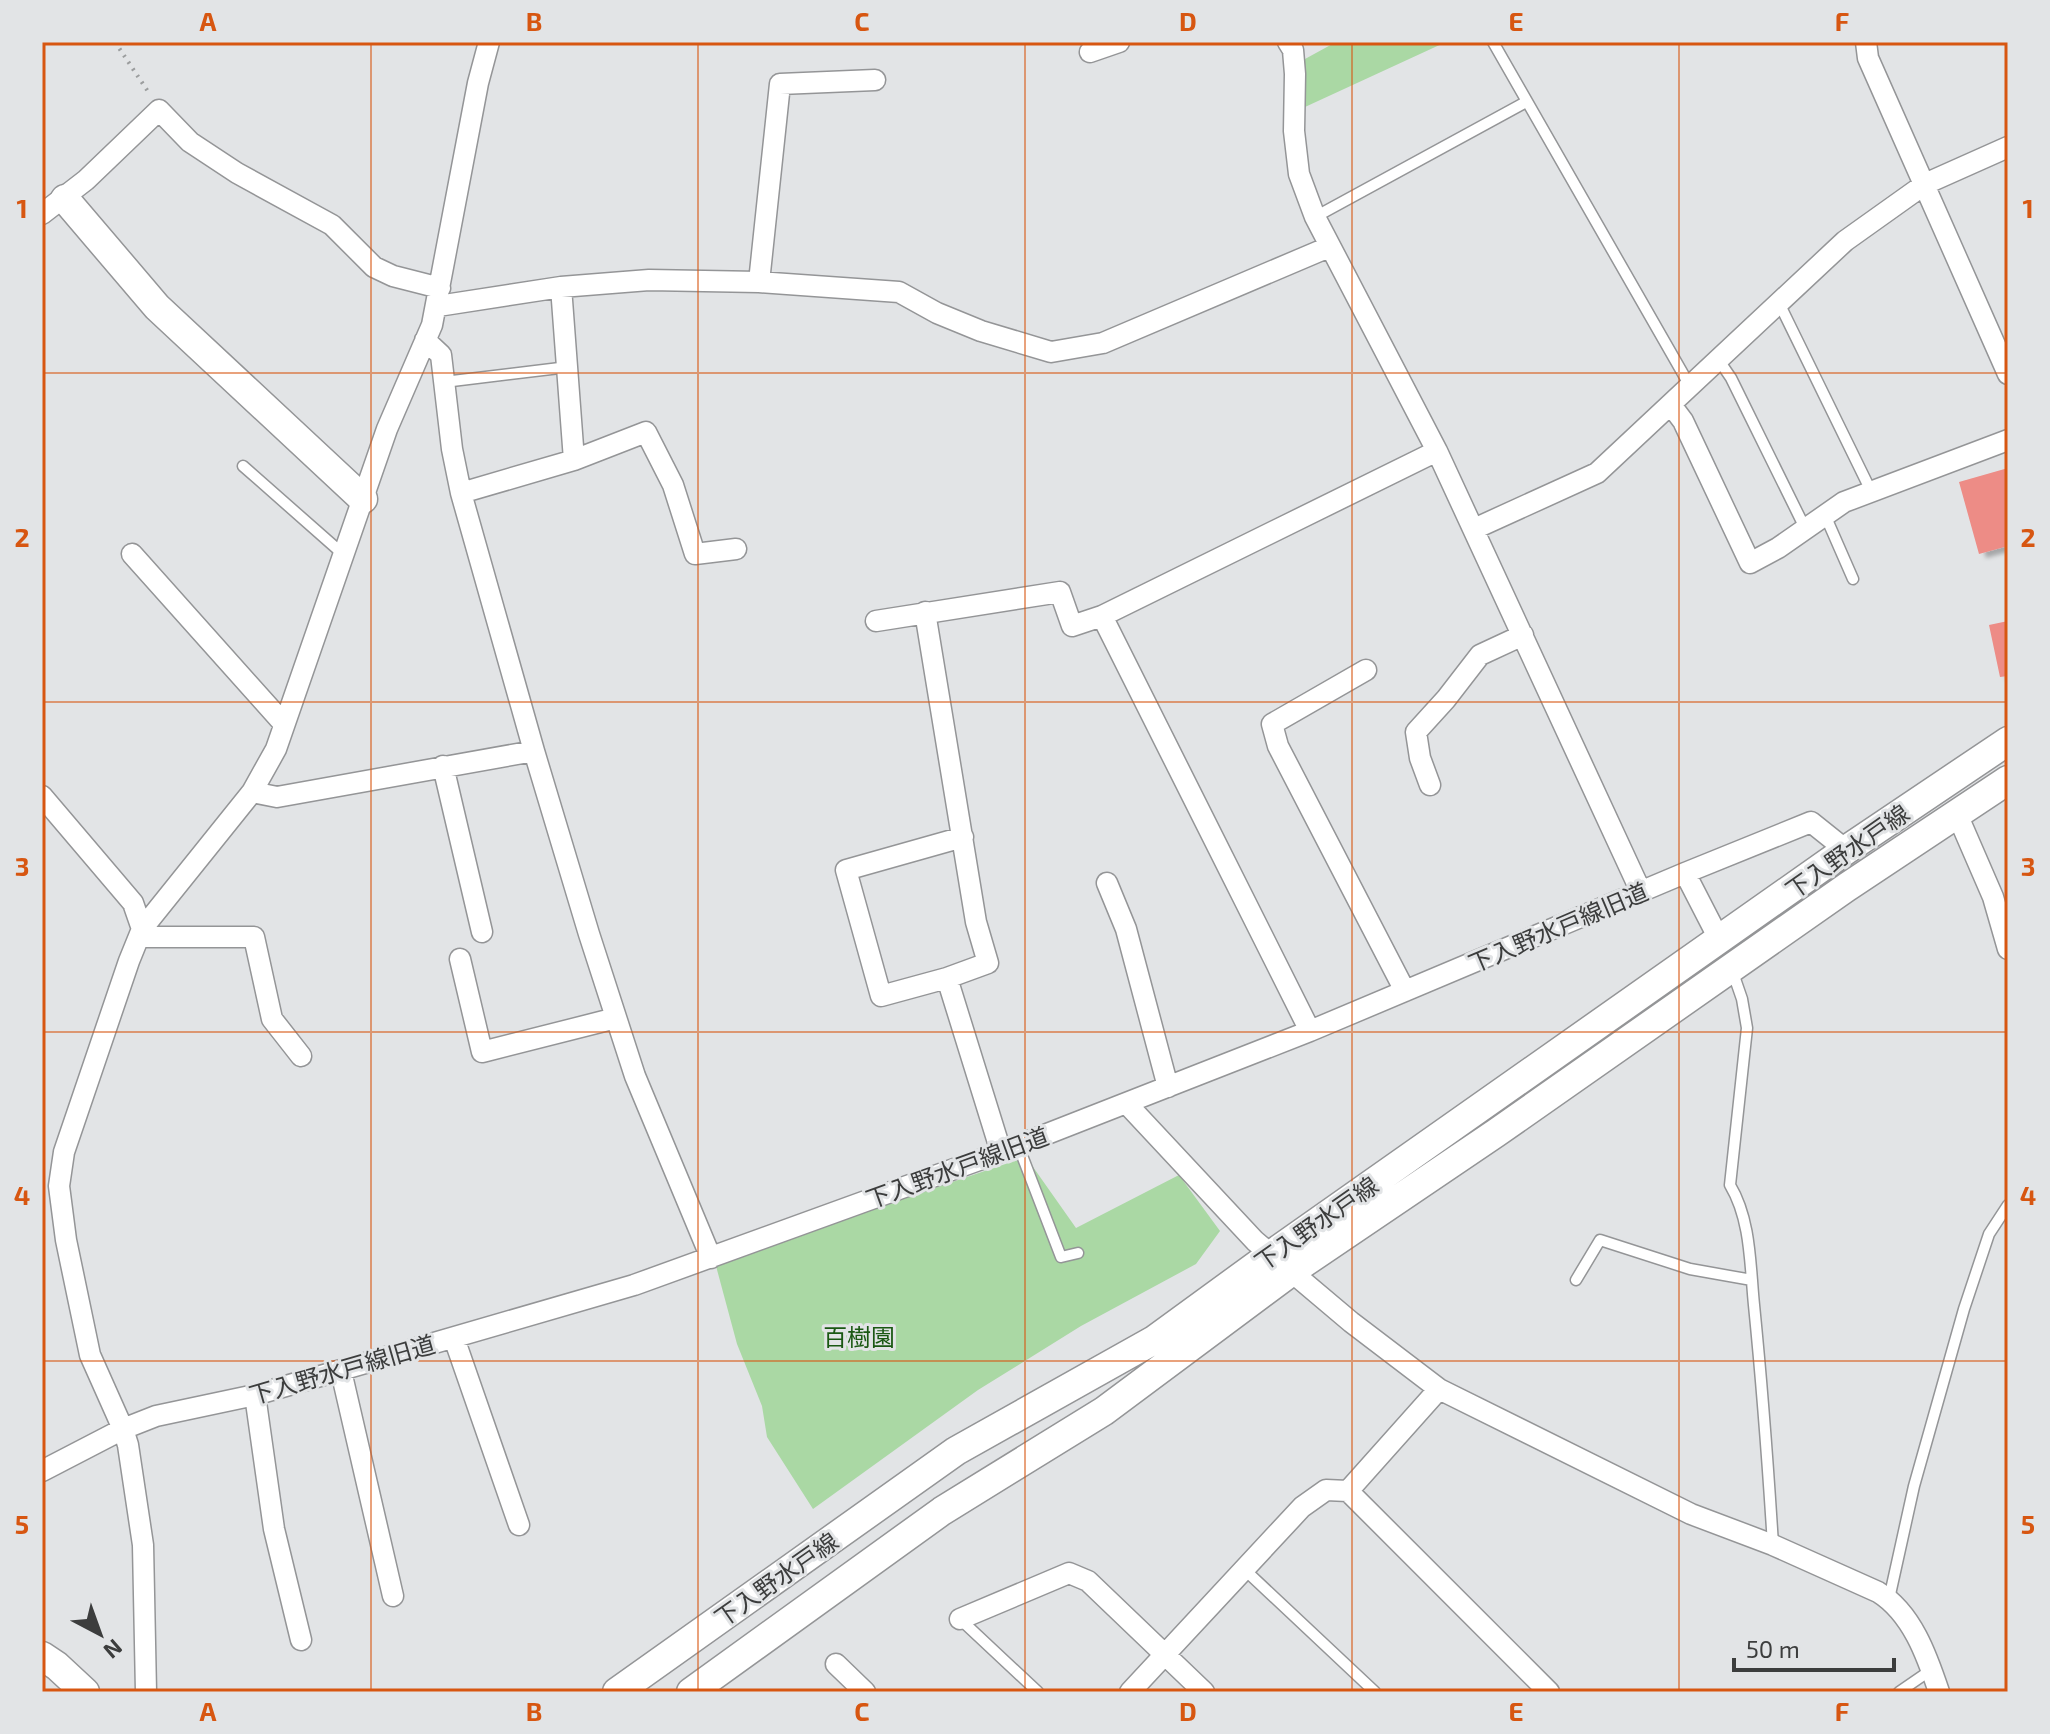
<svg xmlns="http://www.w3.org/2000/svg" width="2050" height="1734" viewBox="0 0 2050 1734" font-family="'Exo 2','Noto Sans JP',sans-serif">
<defs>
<filter id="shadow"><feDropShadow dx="7" dy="4" stdDeviation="2" flood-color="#0004"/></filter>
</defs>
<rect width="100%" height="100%" fill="#e2e4e6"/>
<path fill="#aad8a4" d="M1336 42H1446L1305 107V59Z
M1026 1157 1076 1228 1179 1175 1220 1231 1196 1264 1081 1326 978 1390 813 1509 767 1437 762 1406 737 1344 716 1266 801 1236 831 1223Z"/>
<path fill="#ed8c86" filter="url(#shadow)" d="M2008 468V546L1979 554 1959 482Z
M2008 621V676L2000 677 1989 625Z"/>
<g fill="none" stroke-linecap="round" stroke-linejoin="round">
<g stroke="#949597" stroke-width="13">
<path id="lane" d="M1493 42 1690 386
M1315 217 1526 102
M1779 303 1871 491
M1718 359 1731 378 1805 528
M444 382 568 367
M243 466 344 555
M1825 515 1853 579
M1732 970 1742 999 1747 1028 1730 1185C1751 1220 1750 1265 1754 1305 1762 1385 1768 1465 1773 1545
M1018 1145 1061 1257 1078 1253
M1576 1280 1600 1240 1690 1269 1752 1280
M1244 1569 1375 1692
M1889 1599 1914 1486 1964 1309 1989 1234 2008 1205
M960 1619 1038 1692
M1899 1692 1931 1670"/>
</g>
<g stroke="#949597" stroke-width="23">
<path id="street" d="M1288 42 1293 50 1295 74 1294 131 1299 174 1315 217 1437 451 1641 892
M1866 42 1868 58 2008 374
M1090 52 1119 42
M42 214 86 180 159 110 190 142 237 173 332 225 374 267 393 276 440 288
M759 282 780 84 875 80
M561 287 574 460
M438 306 561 287 649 280 759 282 899 292 937 313 981 331 1051 352 1103 343 1329 247
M425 340 441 355 452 449 461 493 534 751 589 934 635 1076 711 1258
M1671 405 1683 421 1750 563 1778 548 1844 502 2008 440
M461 493 574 460 646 432 673 485 695 554 736 549
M1474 529 1597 473 1845 241 1925 184 2008 147
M132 554 284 724
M925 612 976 922 988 963 947 978 1001 1152
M876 621 1060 592 1072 626 1102 616
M1366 670 1272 724 1278 746 1405 991
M443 766 482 932
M1430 785 1420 758 1416 732 1446 699 1480 655 1523 635
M252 792 277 797 534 751
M42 796 133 903 142 929
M1957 814 1993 897 2008 949
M1685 873 1720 941
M1107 883 1126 929 1168 1087
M139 937H254L272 1019 301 1056
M460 959 482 1052 616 1018
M947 978 881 996 846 870 963 837
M1310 1031 1102 616 1437 451
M1127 1104 1255 1241 1351 1322 1439 1389 1691 1514 1773 1545 1878 1592C1912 1613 1927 1656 1939 1692
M454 1338 519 1525
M341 1371 393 1596
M255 1395 274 1529 301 1640
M42 1471 123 1429 156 1416 255 1395 634 1285 1001 1152 1310 1031 1685 873 1811 822 1846 850
M1348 1491 1439 1389
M960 1619 1069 1573 1088 1581 1204 1692
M836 1664 865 1692
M146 1692 143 1545 128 1445 123 1429 90 1355 66 1240 59 1186 64 1152 129 961 142 929 252 792 276 749 387 429 432 325 478 83 489 42
M1130 1692 1302 1507 1326 1490 1348 1491 1549 1692"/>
</g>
<g stroke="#949597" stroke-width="31">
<path id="secondary" d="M65 199 157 307 363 499
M42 1656 57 1666 85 1692
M617 1692 956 1451 1154 1340 1272 1254 1846 850 2008 741
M691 1692 942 1511 1104 1411 1292 1271 1496 1133 1847 887 2008 780"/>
</g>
<path stroke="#9b9d9e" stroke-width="4" stroke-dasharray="2 6" stroke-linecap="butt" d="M115 42 149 93"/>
<use href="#lane" stroke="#fff" stroke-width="10"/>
<use href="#street" stroke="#fff" stroke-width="20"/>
<use href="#secondary" stroke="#fff" stroke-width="28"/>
</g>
<path fill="none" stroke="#d75611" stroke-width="2" stroke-opacity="0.55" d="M371 42V1692M698 42V1692M1025 42V1692M1352 42V1692M1679 42V1692M42 373H2008M42 702H2008M42 1032H2008M42 1361H2008"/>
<g text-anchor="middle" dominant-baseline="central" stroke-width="6" stroke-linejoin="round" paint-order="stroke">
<g font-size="24" fill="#3c3d3d" stroke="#e2e4e6">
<text transform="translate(1847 851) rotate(-35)">下入野水戸線</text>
<text transform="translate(1558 927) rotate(-23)">下入野水戸線旧道</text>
<text transform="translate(957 1167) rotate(-20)">下入野水戸線旧道</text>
<text transform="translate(1316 1223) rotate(-35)">下入野水戸線</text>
<text transform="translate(342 1369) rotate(-16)">下入野水戸線旧道</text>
<text transform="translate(776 1579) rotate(-35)">下入野水戸線</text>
</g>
<g font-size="24" fill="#1a5813" stroke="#e2e4e6">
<text x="859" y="1336">百樹園</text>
</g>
</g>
<rect width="2050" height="1734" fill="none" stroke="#e2e4e6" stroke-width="88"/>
<g transform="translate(100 1634) rotate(139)" stroke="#e2e4e6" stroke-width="6" paint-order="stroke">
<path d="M0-6L14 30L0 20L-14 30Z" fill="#3c3d3d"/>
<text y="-12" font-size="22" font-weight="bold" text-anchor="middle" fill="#3c3d3d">N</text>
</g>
<path d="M1734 1658v12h160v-12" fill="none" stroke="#3c3d3d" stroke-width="4"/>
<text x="1746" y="1658" font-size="24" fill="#3c3d3d" stroke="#e2e4e6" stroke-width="6" paint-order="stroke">50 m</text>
<rect x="44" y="44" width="1962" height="1646" fill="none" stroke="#d75611" stroke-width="3"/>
<g font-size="26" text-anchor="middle" font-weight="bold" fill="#d75611">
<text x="208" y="31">A</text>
<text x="534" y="31">B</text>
<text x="862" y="31">C</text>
<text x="1188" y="31">D</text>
<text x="1516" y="31">E</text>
<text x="1842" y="31">F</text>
<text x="22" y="218">1</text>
<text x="2028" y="218">1</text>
<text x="22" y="547">2</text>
<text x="2028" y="547">2</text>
<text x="22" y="876">3</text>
<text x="2028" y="876">3</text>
<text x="22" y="1205">4</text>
<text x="2028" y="1205">4</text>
<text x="22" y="1534">5</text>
<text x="2028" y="1534">5</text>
<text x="208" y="1721">A</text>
<text x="534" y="1721">B</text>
<text x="862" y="1721">C</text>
<text x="1188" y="1721">D</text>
<text x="1516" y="1721">E</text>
<text x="1842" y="1721">F</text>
</g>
</svg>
